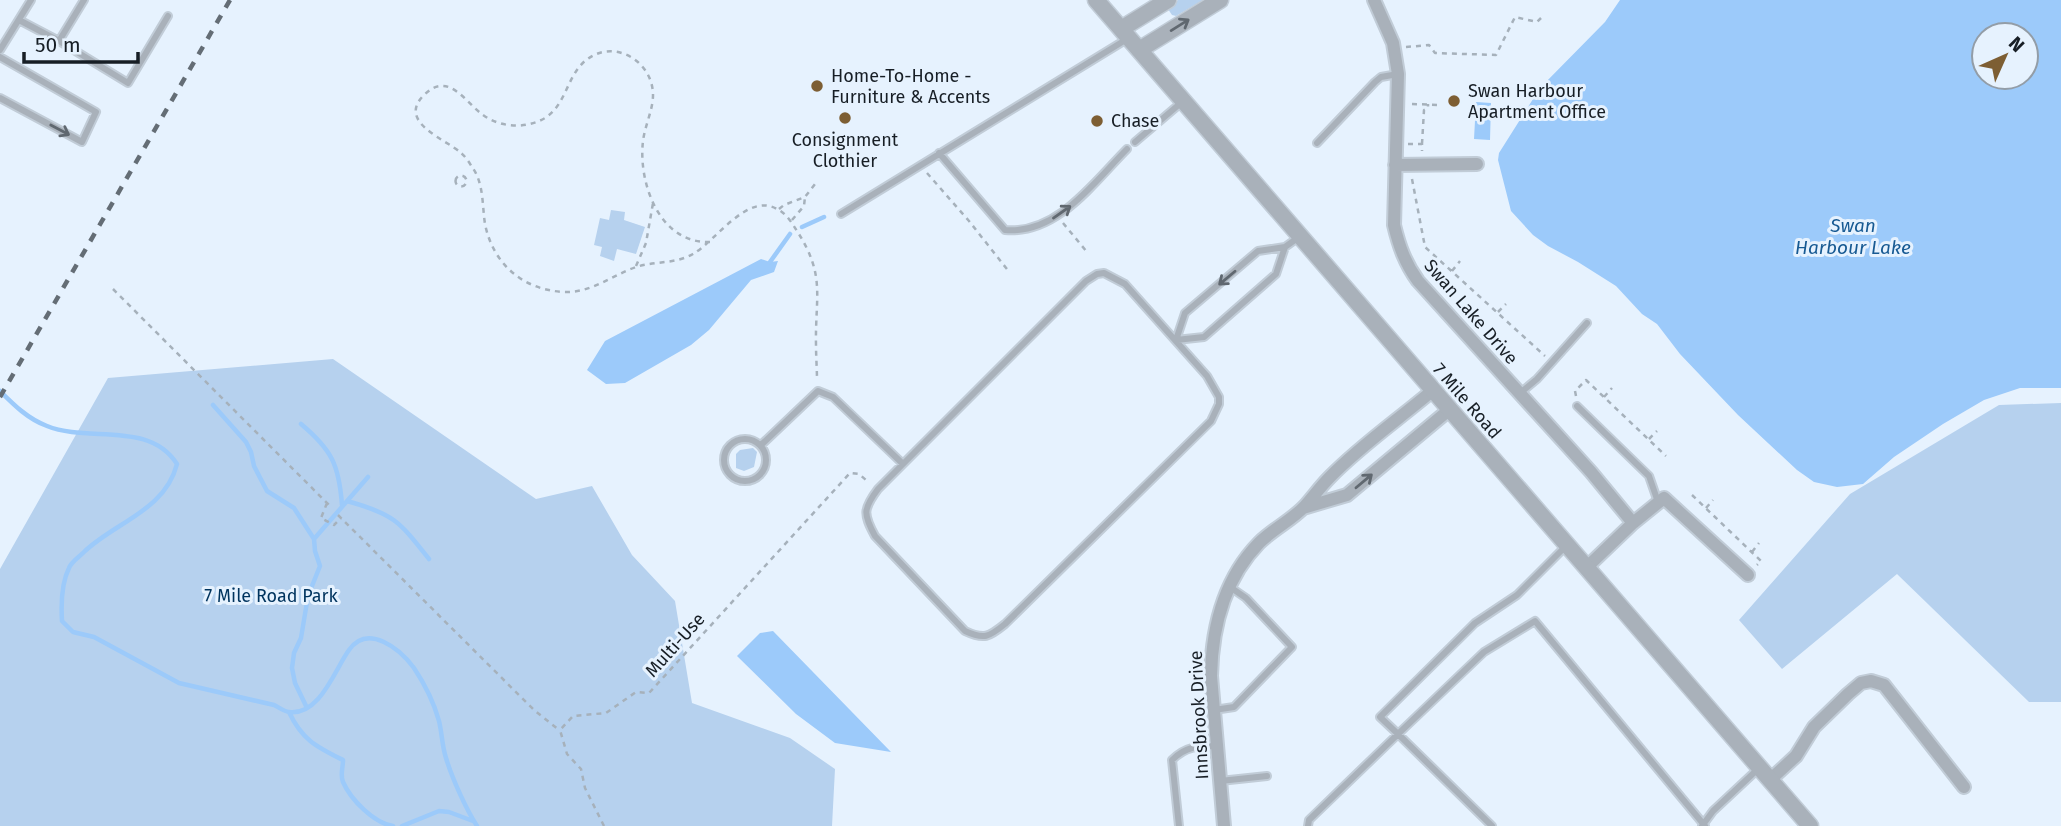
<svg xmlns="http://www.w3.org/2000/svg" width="2061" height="826" viewBox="0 0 2061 826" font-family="'Fira Sans',sans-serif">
<rect width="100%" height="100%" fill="#e6f2fe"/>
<path fill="#b6d1ee" d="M1178 0H1203L1176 16 1172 15 1168 9Z
M611 210 625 212 624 220 645 227 636 254 617 249 614 261 600 256 602 247 594 245 600 218 609 220Z
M333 359 536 499 592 486 632 555 675 601 692 703 790 738 835 769 832 826H0V569L108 378Z
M2061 403V702H2029L1897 574 1782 669 1739 620 1850 494 1999 405Z
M753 448 757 452 754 467 744 471 736 468V454L740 450Z"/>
<path fill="#9ccafa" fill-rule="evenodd" d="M1620 0H2061V388H2020L1984 400 1943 424 1894 457 1863 484 1837 487 1814 482 1797 470 1738 415 1680 354 1657 324 1642 314 1616 286 1578 262 1548 246 1533 235 1511 211 1498 160 1499 153 1540 88 1605 22ZM1984 35H2026V77H1984Z
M1476 102 1491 103 1490 140 1474 139Z
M761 259 770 262 778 261 774 272 751 280 709 330 691 345 625 383 606 384 587 370 605 341Z
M773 631 891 752 835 743 796 714 737 656 760 633Z"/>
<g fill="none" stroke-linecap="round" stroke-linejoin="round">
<path stroke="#9ccafa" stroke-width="4.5" d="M802 227 824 217
M770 262 790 234
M0 391C14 405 28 419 47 426 88 443 149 420 177 464 165 511 115 522 84 552 79 557 71 562 69 568 61 584 61 604 62 621L73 632 94 637 179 683 274 705C278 707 285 712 289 712 320 716 335 669 349 650 368 623 400 649 414 668 424 683 434 703 439 721 442 733 442 746 446 758 452 778 466 809 477 826
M213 405 246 442 251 452 254 466 267 491 294 508 314 539
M301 424C332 450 339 465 342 505
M347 501C394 514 399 521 429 559
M307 708 295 683 292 668 294 653 301 638 308 596 320 566 315 551 314 539 368 477
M289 712C302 740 317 747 343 760 343 768 340 775 343 782 351 800 374 823 393 826
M402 826 439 811 449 812 473 821"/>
<g stroke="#c1ccd7" stroke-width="10">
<path id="service" d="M19 20 59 41 84 0
M59 41 128 83 168 16
M0 50 31 0
M0 57 96 112 82 142 0 98
M1135 142 1182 102
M1317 143 1375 82 1381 77 1398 74
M939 153 1005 230C1057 235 1094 182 1127 149
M841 214 1127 39
M1285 247 1276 274 1204 337 1176 340 1185 313 1258 251 1285 247 1299 237
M1104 273 1125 284 1207 376 1219 397V404L1211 421 1005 624C989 637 984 640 965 631L875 536C863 514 863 509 878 489L1086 281 1097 274Z
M1519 394 1537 379 1587 323
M1577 406 1649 476 1658 502
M724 460a21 21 0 1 1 42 0a21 21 0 1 1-42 0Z
M761 445 818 391 833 397 903 464
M1214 710 1234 707 1292 647 1246 598 1230 587
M1220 781 1267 776
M1179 826 1172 760C1186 746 1198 746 1217 746
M1308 826 1309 820 1398 734 1380 717 1475 623 1517 595 1565 547
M1492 826 1398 734 1484 652 1535 621 1705 826
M1702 826 1713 811 1758 769"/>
</g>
<g stroke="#c1ccd7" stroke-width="16">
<path id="minor" d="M1374 0 1393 43 1398 74 1394 225C1399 246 1405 263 1418 281L1591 472 1633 523 1586 568
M1395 165 1477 164
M1303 508 1347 495 1449 410
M1633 523 1664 498 1748 575
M1770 780 1796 756 1814 727 1848 694 1861 683 1871 681 1884 685 1964 787
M1224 826 1211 676C1212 626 1224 579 1259 543 1273 529 1292 520 1305 506 1313 497 1321 486 1330 477 1360 446 1399 419 1432 391"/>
</g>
<g stroke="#c1ccd7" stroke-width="19">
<path id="tertiary" d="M1096 0 1810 826
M1121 29 1168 0
M1139 50 1220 0"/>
</g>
<path stroke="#a6b1bb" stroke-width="2.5" stroke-dasharray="5 5" stroke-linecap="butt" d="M1406 47 1429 45 1435 53 1496 55 1515 17 1537 22 1541 18
M1412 104 1440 105
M1408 144H1422V151
M1422 144 1424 110 1428 108V104
M927 173 969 221 1010 273
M455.5 181a5.5 5.5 0 1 1 11 0a5.5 5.5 0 1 1-11 0Z
M1412 179 1425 247 1545 356
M779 209 784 205 805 197 815 184
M792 220 804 206 805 197
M1063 223 1087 252
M710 242C659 244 638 182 643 141 645 125 653 110 653 95 653 61 613 37 585 61 567 76 566 105 545 118 526 129 501 128 483 115 466 103 449 71 425 94 395 122 446 139 461 153 465 156 469 162 472 167 484 183 482 205 485 224 493 264 523 290 564 292 591 293 611 276 636 267 655 261 676 264 693 254 716 241 747 192 777 209 786 213 792 223 797 231 826 276 815 296 816 345 816 357 817 369 817 380
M636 266 646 243 653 203
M1452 271 1460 261
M113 289 332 508
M1498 312 1506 304
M1576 396 1575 391 1586 380 1666 456
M1604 397 1612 388
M1649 439 1657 431
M1692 495 1761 561 1757 565
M327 503 321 518 334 525 341 518
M1706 508 1713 500
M338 515 534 710 559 730
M1752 552 1759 543
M604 826 585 788 581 769 567 754 560 730 573 716 606 713 636 692 649 693 850 473 859 474 866 480"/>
<use href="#service" stroke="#a9b1ba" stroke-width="6"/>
<use href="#minor" stroke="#a9b1ba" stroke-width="12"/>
<use href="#tertiary" stroke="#a9b1ba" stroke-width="16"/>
<path stroke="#646d75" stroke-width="4.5" stroke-dasharray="9 9" stroke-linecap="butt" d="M0 397 230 0"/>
</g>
<defs><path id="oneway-shaft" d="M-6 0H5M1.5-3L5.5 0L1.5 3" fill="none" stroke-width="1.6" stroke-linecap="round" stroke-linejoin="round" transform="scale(1.75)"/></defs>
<g stroke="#606870">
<use href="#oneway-shaft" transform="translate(1180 25) rotate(-32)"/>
<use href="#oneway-shaft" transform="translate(60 130) rotate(28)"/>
<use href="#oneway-shaft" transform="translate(1062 212) rotate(-35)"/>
<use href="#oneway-shaft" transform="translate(1227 278) rotate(140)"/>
<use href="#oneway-shaft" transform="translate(1364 481) rotate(-40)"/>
</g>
<g fill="#7d5e33" stroke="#e6f2fe" stroke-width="2.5">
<circle cx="817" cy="86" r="7"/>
<circle cx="1454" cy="101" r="7"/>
<circle cx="845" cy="118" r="7"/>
<circle cx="1097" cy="121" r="7"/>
</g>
<g text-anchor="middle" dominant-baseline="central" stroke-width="6" stroke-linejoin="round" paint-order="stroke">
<g font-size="18" fill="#171e25" stroke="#e6f2fe" text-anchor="start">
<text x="831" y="76">Home-To-Home -<tspan x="831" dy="21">Furniture &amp; Accents</tspan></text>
<text x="1468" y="91">Swan Harbour<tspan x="1468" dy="21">Apartment Office</tspan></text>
<text x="1111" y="121">Chase</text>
<text x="845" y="140" text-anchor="middle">Consignment<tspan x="845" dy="21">Clothier</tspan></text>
</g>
<g font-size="18" fill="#171e25" stroke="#e6f2fe">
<text transform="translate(1471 312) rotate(49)">Swan Lake Drive</text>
<text transform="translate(1467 401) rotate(49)">7 Mile Road</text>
<text transform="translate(675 645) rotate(-48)">Multi-Use</text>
<text transform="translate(1199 715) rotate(-93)">Innsbrook Drive</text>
</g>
<g font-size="18" fill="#00345e" stroke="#e6f2fe">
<text x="271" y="596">7 Mile Road Park</text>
</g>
<g font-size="19" font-style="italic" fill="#175a93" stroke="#e6f2fe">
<text x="1853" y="225">Swan<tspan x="1853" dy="22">Harbour Lake</tspan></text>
</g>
</g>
<g transform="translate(2005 56) rotate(45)"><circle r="33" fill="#e6f2fe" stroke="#939da7" stroke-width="2"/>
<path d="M0-5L12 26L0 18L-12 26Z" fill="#7d5e33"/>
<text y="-10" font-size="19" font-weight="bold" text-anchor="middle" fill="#171e25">N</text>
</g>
<path d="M24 52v10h114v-10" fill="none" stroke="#171e25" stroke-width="3.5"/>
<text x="35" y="52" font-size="21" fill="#171e25" stroke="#e6f2fe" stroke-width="5" paint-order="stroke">50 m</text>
</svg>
